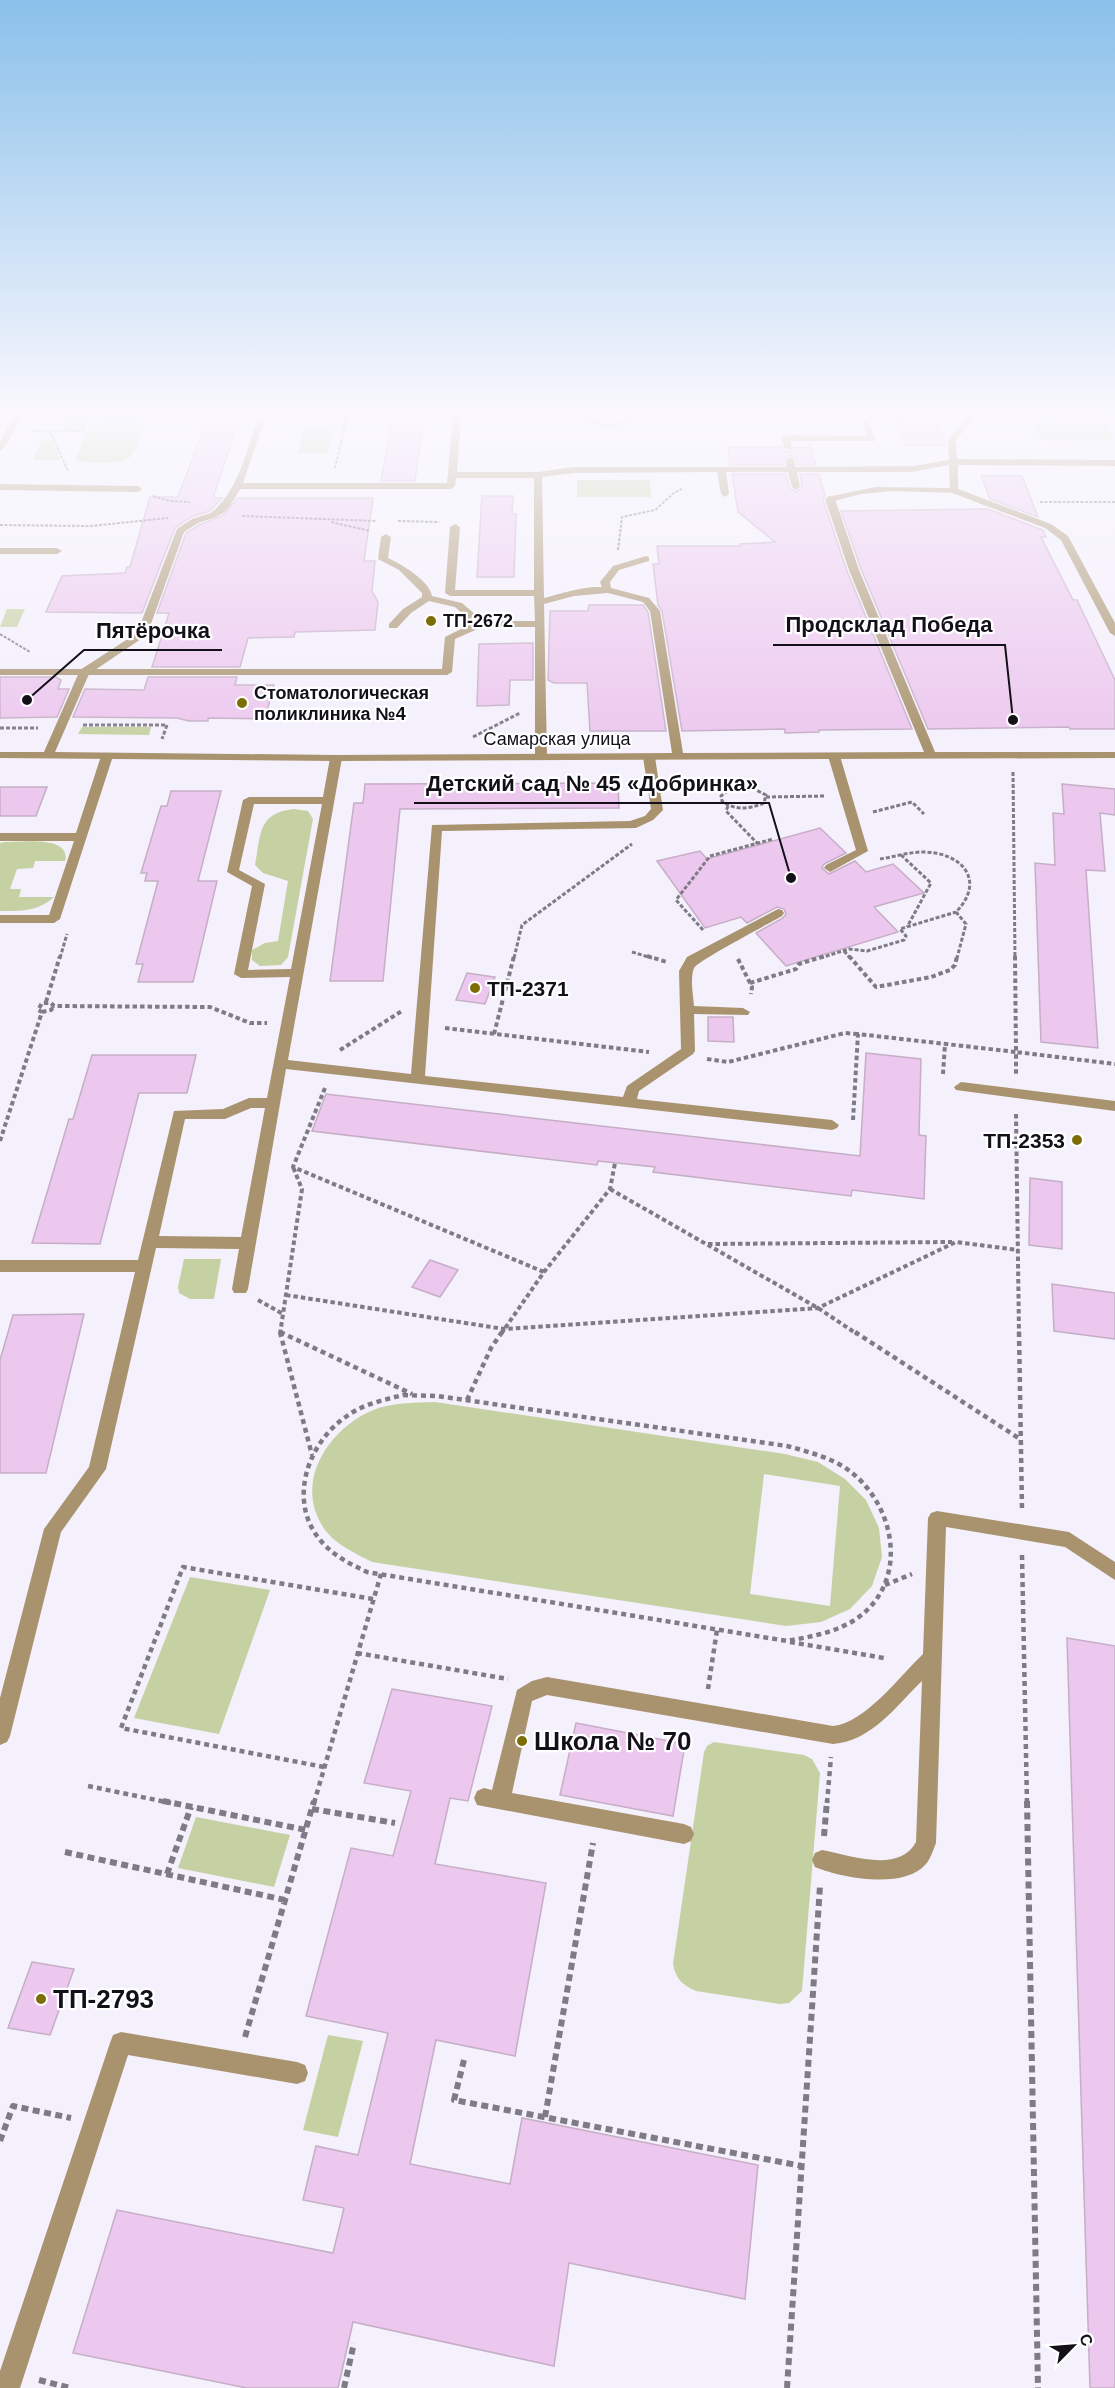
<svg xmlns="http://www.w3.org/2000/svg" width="1115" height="2388" viewBox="0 0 1115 2388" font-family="Helvetica,sans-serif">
<rect width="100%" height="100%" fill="#f4f0fc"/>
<path fill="#c5d1a3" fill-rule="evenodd" d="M65 416H92L84 430H58Z
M105 419H136L144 423C142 432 136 451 129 458 122 465 87 463 77 461L76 457 92 423Z
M1033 422 1106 423 1115 441 1041 440Z
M304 429H333L327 453H298Z
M43 439H51L60 460H33Z
M577 480H650L651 497H577Z
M7 609H25L17 627H0Z
M82 727H151L149 735 78 734Z
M294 809 308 811 313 819 288 957 281 965 260 966 252 960V950L265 943 278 941 288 881 263 873 255 865C261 835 257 813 294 809Z
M5 842C20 842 72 835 65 861H35L33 868 17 869 10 889H21L19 897H54C37 912 21 911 0 911V843Z
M184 1259H221L214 1299H190L179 1293 178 1287Z
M435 1402 785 1454 818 1462 845 1479 866 1500 879 1528 882 1557 872 1586 850 1609 821 1622 786 1626 372 1562C355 1553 334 1544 323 1527 294 1482 328 1430 371 1411 391 1402 414 1403 435 1402ZM764 1474 840 1486 830 1606 750 1594Z
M190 1577 270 1590 219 1734 134 1718Z
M714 1742 804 1755 812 1759 820 1773 802 1991 789 2003 780 2004 696 1991C682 1985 676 1979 673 1964L704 1752 707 1746Z
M196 1817 290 1835 274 1887 178 1868Z
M328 2035 363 2041 338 2137 303 2130Z"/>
<path fill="#ecc7ee" stroke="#c5aec6" stroke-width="1.5" d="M396 416H424L415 481H381L392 420H396Z
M898 417H935L945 445H905L896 420H899Z
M207 420H239L213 498H222L210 511 191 517 175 528 142 613 46 612 62 576 125 573 127 567H130L150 497H178Z
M728 447H781L783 450 790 452 793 447H811L816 465H798L795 458 790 455 785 458 784 465H730Z
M732 474H786L790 488 796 492 802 487 800 474H819L825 496 823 500 847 571 912 729 819 730V732L785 733V729L682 731 662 611 658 605 653 564H659L657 546H740V544L775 542 738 512Z
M981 476H1022L1038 517 990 499Z
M482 496H513L512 514H516L514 577H477Z
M238 498H373L364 561H375L372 591 378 602 375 630 295 632 294 637 248 638 240 667H152L169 613H157L186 533 199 525 222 516Z
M988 509 1043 530 1046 537H1041L1073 600H1077L1115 680V729H1070L1069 727 928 729 861 569 841 511Z
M589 605H643L648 612 666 731H590L587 683H554L548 680 550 611H588Z
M533 643V680H510L509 705 477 706 479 644Z
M0 677H56L61 680 58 689H69L57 717 0 718Z
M148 677H237L235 685H274L265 719 208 718V721H189L177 718 73 717 85 689 144 690Z
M618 783 619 808 400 809 383 981H330L354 803H363L365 784Z
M1062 784 1115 789V815L1100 813 1105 871 1086 870 1098 1048 1041 1042 1035 863 1055 865 1053 813 1064 814Z
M0 787H47L36 816H0Z
M171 791H221L198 881H217L193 982H138L143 964H136L158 881H145L147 873H141L161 806H167Z
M820 828 846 853 824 864 822 868 829 874 855 861 866 872 893 864 924 893 874 907 898 932 786 966 756 933 783 918 786 914 784 909 777 907 747 923 741 917 705 928 657 861 700 851 707 859Z
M467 973 495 977 485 1004 456 1000Z
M708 1017H733L734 1042 708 1041Z
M866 1053 921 1059 919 1135 926 1136 924 1199 852 1190 851 1196 653 1172 655 1167 598 1161 597 1165 312 1131 326 1094 860 1156Z
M92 1055H196L187 1093H139L100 1244 32 1243 69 1119H73Z
M1030 1178 1062 1182V1249L1029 1245Z
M430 1260 458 1270 440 1297 412 1287Z
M1052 1284 1115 1293V1339L1054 1331Z
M84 1314 46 1473H0V1360L13 1315Z
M1067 1638 1115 1646V2388H1090Z
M392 1689 492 1706 468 1801 450 1798 435 1864 546 1883 515 2056 436 2040 410 2164 510 2184 522 2118 758 2165 745 2299 569 2263 554 2366 353 2322 338 2388H247L73 2353 117 2210 333 2253 344 2208 303 2200 316 2146 358 2155 388 2033 306 2016 351 1848 393 1856 411 1791 364 1783Z
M576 1723 685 1744 673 1816 560 1795Z
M32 1962 74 1969 50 2035 8 2028Z"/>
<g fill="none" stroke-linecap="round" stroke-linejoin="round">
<path stroke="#7f7b86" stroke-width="2" stroke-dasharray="3 1.5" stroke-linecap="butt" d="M564 416 612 426 649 416
M1104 416 1107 422
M32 431H50L68 471
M50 431H86
M335 468 347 416
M153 496 170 501 190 502
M1040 502H1115
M242 516 376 521
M398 521 439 522
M331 522 370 531
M0 525 91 526 168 518
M618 550 622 517 655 510 675 492 682 489
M0 634 30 652"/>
<path stroke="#7f7b86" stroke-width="3" stroke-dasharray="4 2" stroke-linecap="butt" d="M83 725H167L162 739
M0 728H38
M473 737 520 713
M1013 772 1015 958
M752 788 766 795 764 803C750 809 735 811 722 801L721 796 730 789Z
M766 797 826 796
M728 806 726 811 757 843
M873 812 912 802 924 814
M901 855 931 883 907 927
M880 859C894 857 908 852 923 852 961 852 987 880 956 912L966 924 957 958
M703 930 676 900 710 856 773 839
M844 951 850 958
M632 952 652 958
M60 958 67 934
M514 958 522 925 632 844
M820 958 849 949 867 951 904 940 906 936 900 929 956 912"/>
<path stroke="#7f7b86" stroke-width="4" stroke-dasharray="4.5 3" stroke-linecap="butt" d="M647 956 667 962
M849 956 876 987 931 977 950 970 955 965 957 956
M1015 956 1016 1052 1115 1064
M738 959 752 987 751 994
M750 983 796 969 799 964 825 956
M46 1002 60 956
M42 1012 51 1010 54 1006
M445 1028 649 1052
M494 1034 514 956
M340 1050 402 1011
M707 1059 728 1062 845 1033 858 1034
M943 1074 945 1044
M325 1088 293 1167 544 1272
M1016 1114 1019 1334
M853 1120 858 1034 1016 1052V1074
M0 1141 42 1012 38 1010 42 1003H51L54 1006 210 1007 250 1023H267
M610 1189 818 1308 857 1334
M708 1244 952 1242
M286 1295 504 1329 818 1308 956 1242 1018 1250
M258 1300 283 1314
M280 1332 283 1334
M280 1334 302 1189 293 1167
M501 1334 544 1272 610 1189 615 1163"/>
<path stroke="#7f7b86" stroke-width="4.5" stroke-dasharray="5 4" stroke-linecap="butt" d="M280 1332 312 1455
M280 1332 412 1394
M855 1332 1020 1439
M1019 1332 1022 1509
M403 1395 437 1396 787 1446C809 1452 833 1458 851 1472 898 1509 909 1586 853 1621 833 1633 809 1637 787 1641L367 1572C350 1564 334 1556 321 1541 287 1502 307 1443 347 1416 363 1404 384 1400 403 1395Z
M467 1400 491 1348 502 1332
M1022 1555 1027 1803
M885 1585 912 1574
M790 1642 884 1658
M357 1653 508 1679
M708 1689 717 1630
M324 1767 121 1728 183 1567 373 1599
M88 1786 171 1803
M314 1803 381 1574
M827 1803 831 1757"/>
<path stroke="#7f7b86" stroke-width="6" stroke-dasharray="7 4.5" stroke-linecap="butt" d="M163 1801 306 1830
M1027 1801 1038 2388
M312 1809 395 1823
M824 1836 827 1801
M65 1852 285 1900
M167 1874 191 1807
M245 2037 314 1801
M464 2060 454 2100 802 2166
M545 2117 593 1843
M0 2141 13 2106 71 2118
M39 2380 70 2388
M344 2388 354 2343
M787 2388 820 1886"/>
<path fill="#a9936e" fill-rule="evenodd" d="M15 416H23L4 448 0 451V441Z
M258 416H266L243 483H447L453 416H461L457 472H538L574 467H787L786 460 790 457 794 460 796 467 912 466 949 460 948 441 966 416H974L956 441 957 459 1115 460V466L958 465V493L892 491 861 494 830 502 827 501V497L876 487 950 488 949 465 912 472H797L800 487 796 490 792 487 788 472H726L729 494 725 497 721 494 717 472 574 473 542 477 544 598C559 594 599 581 612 590L607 593 574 596 544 604 547 757 541 760 535 757V627H482L455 639 452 672 447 675H0V669H442L445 637 473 623 455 607 429 601 411 613 397 628H389V624L403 609 422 597V593L399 570 378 559 381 537 386 534 391 537 388 558C401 564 430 581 432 596L462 603 483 621H535L534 596H450L445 593 450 527 455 524 460 527 455 590H534V478H456L455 486 451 489H240C234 500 225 518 211 517V513C239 490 247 450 258 416Z
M869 416H877L870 423 875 441H791V450L784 448 782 438 786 435 867 436 862 422Z
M0 484 138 486 142 489 138 492 0 490Z
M0 548H57L62 551 57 554H0Z
M107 753 113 756 60 919 54 923H0V915H49L74 841H0V833H76L101 756Z
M834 753 840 756 868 851 830 872 824 868 826 865 856 850 828 756Z
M649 754 655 757 663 810 653 820 636 828 442 831 425 1076 623 1097 627 1086 681 1049 679 971 687 957 778 909 782 910 784 913 782 916C770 923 697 961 694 968 690 978 693 995 694 1006L743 1008 750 1012 748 1015 694 1014 695 1051 693 1054 639 1091 637 1099 832 1120 839 1125 837 1128 832 1130 286 1069 248 1289 246 1293H234L232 1289 239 1249 156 1248 106 1469 61 1532 10 1736 7 1742 0 1745V1698L44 1529 89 1467 135 1272H0V1260H138L174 1111 223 1109 249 1098H267L290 977 241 978 234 974 252 886 227 872 243 800 249 797H323L330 758 336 755 342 758 288 1060 411 1074 432 825 630 821 645 816 651 809 643 757ZM254 804H322L291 969 248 970 265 884 239 870ZM251 1108H265L241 1237 159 1236 185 1119H225Z
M961 1082 1115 1101V1111L956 1090 954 1087Z
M937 1511 1069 1532 1115 1562V1580L1065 1547 946 1527 936 1843C933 1850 931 1858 926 1864 904 1890 842 1878 815 1867L812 1860 815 1853 822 1850C850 1855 899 1874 916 1842L922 1681C896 1706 872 1741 833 1744L547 1695 532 1701 512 1793 684 1824 691 1827 694 1834 691 1841 684 1844 477 1805 474 1798 477 1791 484 1788 492 1790 517 1690 532 1681 547 1677 833 1726C865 1723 900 1676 923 1654L928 1518 931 1513Z
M121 2032 297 2062 305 2065 308 2073 305 2081 297 2084 128 2055 20 2388H0V2371L110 2043 113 2035Z"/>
<path fill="#a9936e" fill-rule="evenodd" d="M952 489H958L1051 524 1068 536 1115 623V636L1110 633 1061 540 1045 528 952 493Z
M830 496 835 499 859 570 935 752H1115V758L336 761 0 758V752H44L80 670 137 633 177 529 192 519 214 512 217 513V517L198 523 184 532 147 635 89 674 55 752 336 755 672 753 650 611 643 602 604 592 600 582 613 566 646 556 649 557V561L619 570 610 582 611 588 649 598 660 611 683 753 924 752 849 570 825 499Z"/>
</g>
<linearGradient id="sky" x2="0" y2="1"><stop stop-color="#8ac0ea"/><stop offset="0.55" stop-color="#faf8fe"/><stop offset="1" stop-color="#faf8fe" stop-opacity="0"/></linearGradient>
<rect width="1115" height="750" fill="url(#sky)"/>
<g fill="#7d6d07" stroke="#fff" stroke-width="2">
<circle cx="431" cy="621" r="6"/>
<circle cx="242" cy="703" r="6"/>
<circle cx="475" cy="988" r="6"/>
<circle cx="1077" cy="1140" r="6"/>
<circle cx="522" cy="1741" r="6"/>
<circle cx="41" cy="1999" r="6"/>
</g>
<g text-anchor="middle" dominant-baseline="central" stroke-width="4.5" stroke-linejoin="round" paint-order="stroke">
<g font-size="18" font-weight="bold" fill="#131019" stroke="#fff" text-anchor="start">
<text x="443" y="621">ТП-2672</text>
<text x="254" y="693">Стоматологическая<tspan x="254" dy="21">поликлиника №4</tspan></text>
</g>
<g font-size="18" fill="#131019" stroke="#fff">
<text x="557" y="739">Самарская улица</text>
</g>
<g font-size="21" font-weight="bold" fill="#131019" stroke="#fff" text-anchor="start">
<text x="487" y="988">ТП-2371</text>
<text x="1065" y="1140" text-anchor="end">ТП-2353</text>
</g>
<g font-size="26" font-weight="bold" fill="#131019" stroke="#fff" text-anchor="start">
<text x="534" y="1741">Школа № 70</text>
<text x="53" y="1999">ТП-2793</text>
</g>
</g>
<path fill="none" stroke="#131019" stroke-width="2" d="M1013 720L1005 645H773M27 700L84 650H222M791 878L769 803H414"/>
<g fill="#131019" stroke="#fff" stroke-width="2">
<circle cx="1013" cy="720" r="6"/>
<circle cx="27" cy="700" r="6"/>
<circle cx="791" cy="878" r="6"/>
</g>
<g font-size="22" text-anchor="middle" font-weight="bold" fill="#131019" stroke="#fff" stroke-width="4.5" stroke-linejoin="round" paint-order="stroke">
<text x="889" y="632">Продсклад Победа</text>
<text x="153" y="638">Пятёрочка</text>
<text x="592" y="791">Детский сад № 45 «Добринка»</text>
</g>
<g transform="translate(1073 2346) rotate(65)" stroke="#ffffff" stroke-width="4.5" paint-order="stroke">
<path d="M0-4.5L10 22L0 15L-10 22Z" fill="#131019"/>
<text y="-9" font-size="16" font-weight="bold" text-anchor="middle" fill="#131019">С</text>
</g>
</svg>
